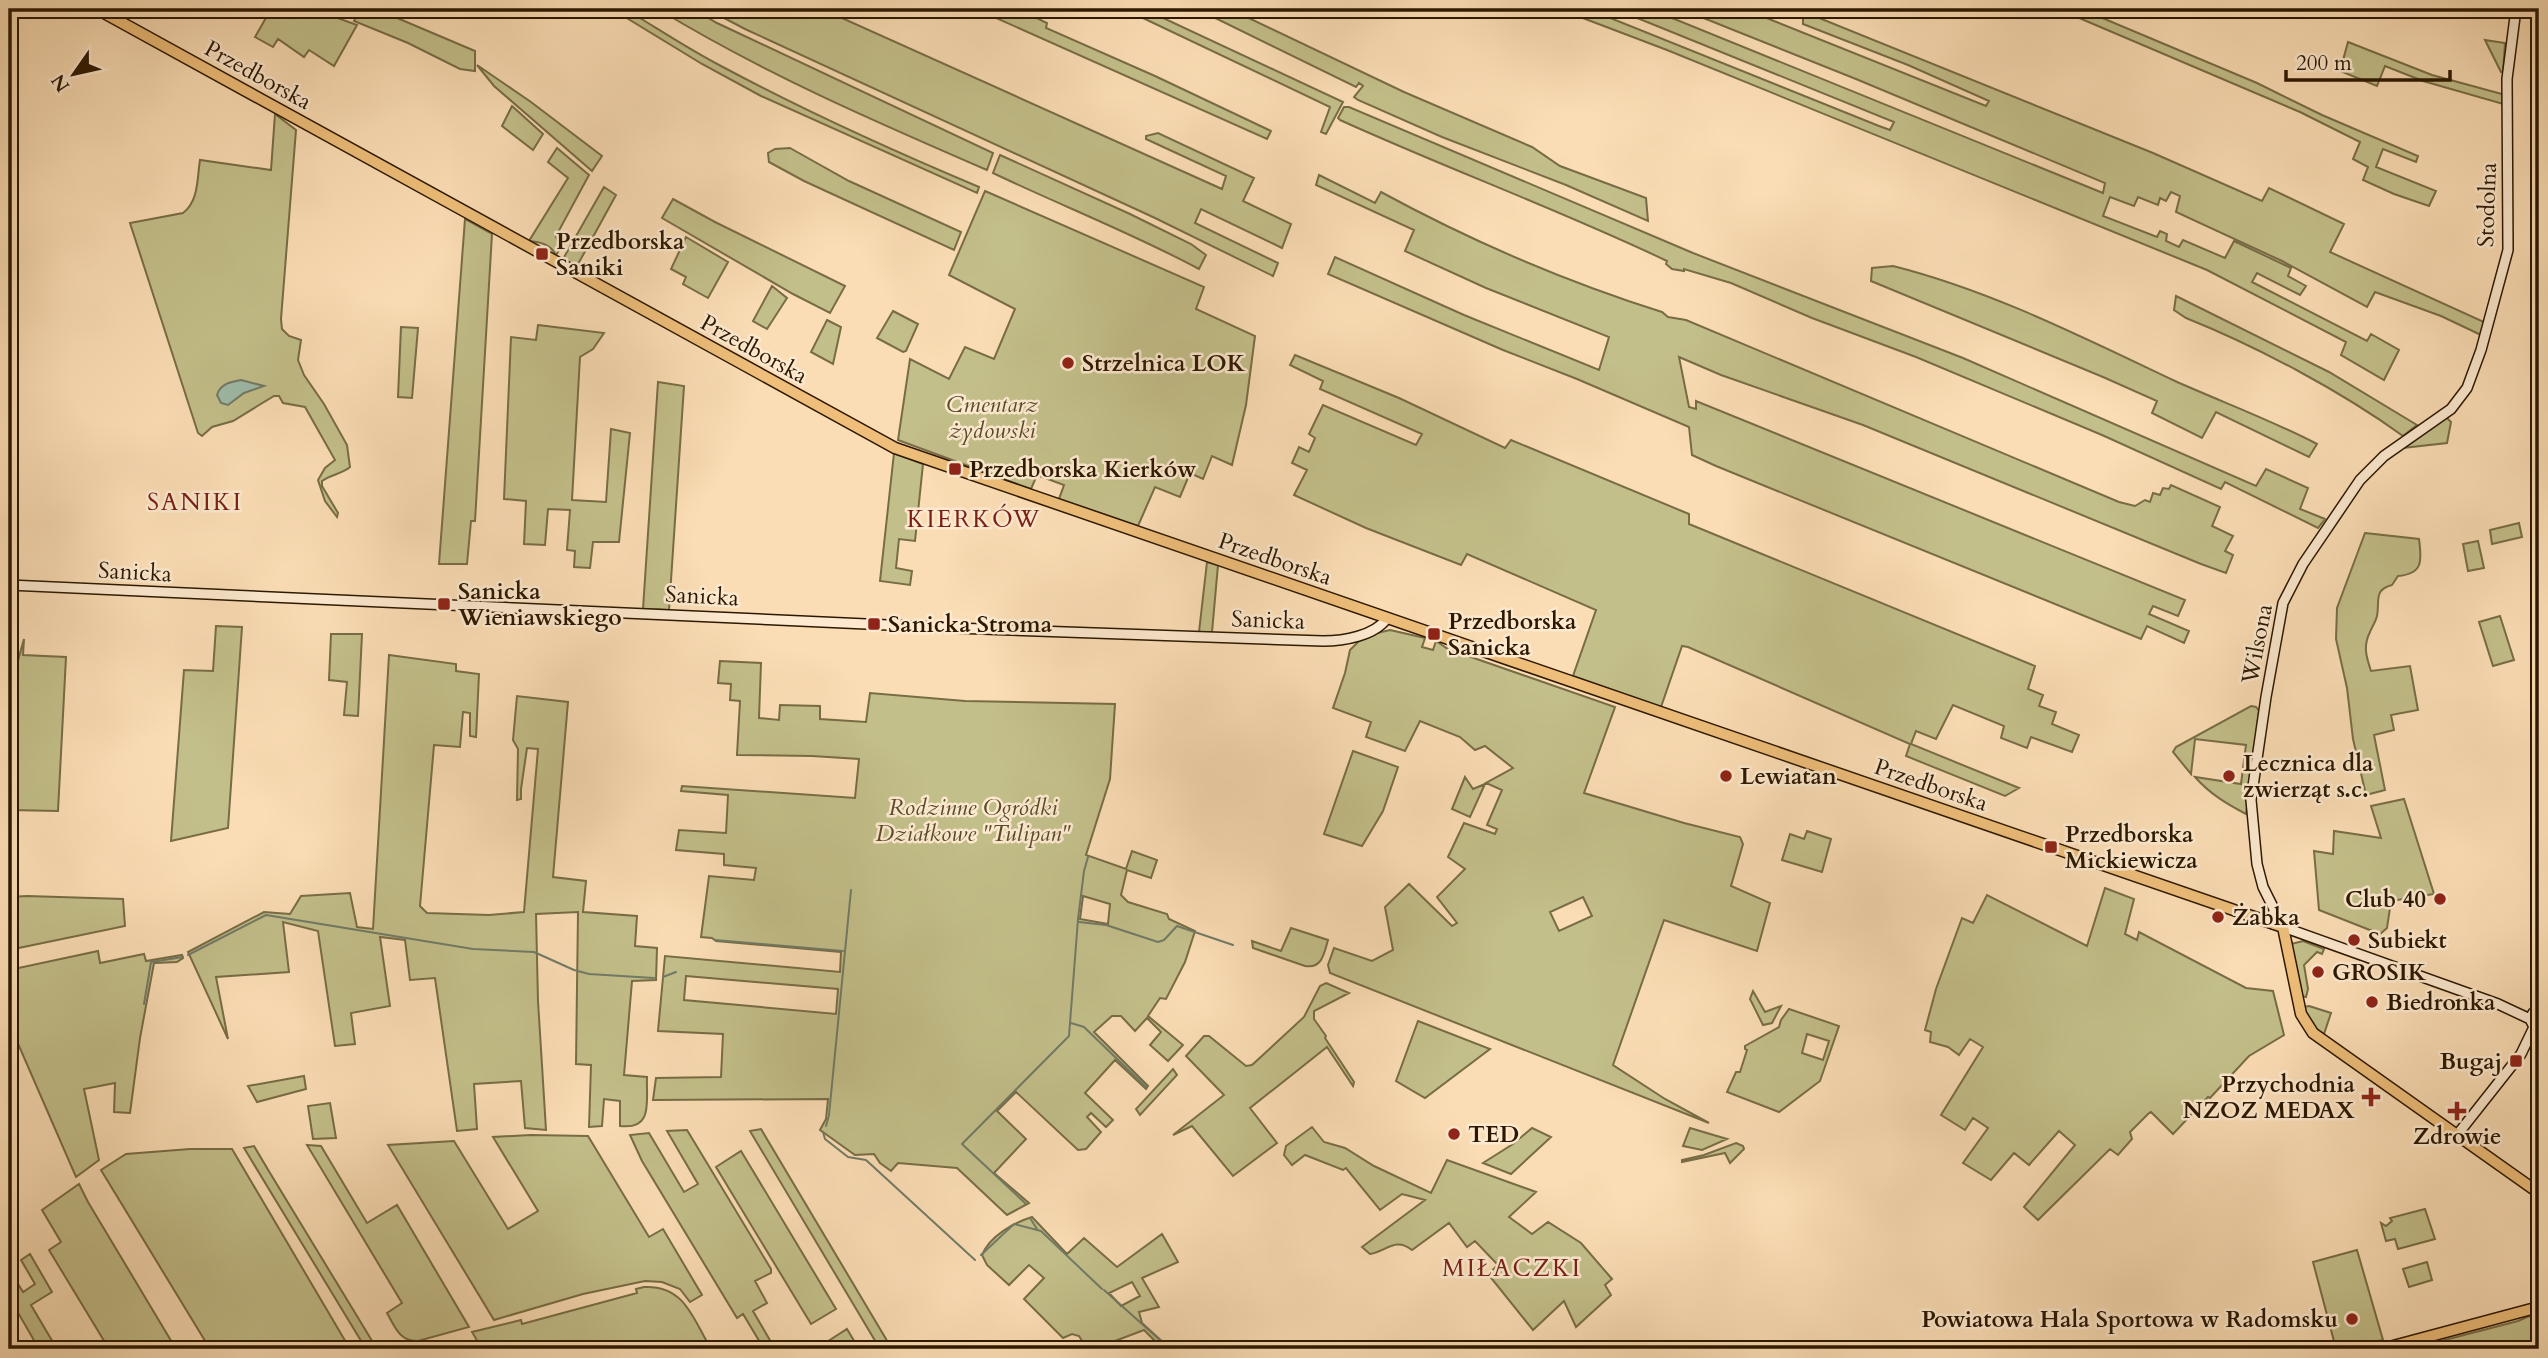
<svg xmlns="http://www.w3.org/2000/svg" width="2548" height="1358" viewBox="0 0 2548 1358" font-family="Cardo,serif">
<rect width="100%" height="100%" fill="#fbddb5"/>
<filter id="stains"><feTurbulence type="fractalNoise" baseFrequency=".00286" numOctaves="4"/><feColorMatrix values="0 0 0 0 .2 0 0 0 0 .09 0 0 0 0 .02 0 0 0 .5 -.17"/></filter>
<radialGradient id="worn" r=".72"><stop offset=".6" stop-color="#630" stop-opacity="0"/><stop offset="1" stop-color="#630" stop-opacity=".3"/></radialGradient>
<path fill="#c3bf8a" stroke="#786c45" stroke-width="2" fill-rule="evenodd" d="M271 9H313L357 25 334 66 309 50 304 57 278 39 273 47 255 37Z
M360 9H376L475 51V71L460 69 408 43 354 21Z
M612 9H625C657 28 688 49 721 66 805 111 891 150 979 187L977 193 761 96 702 64Z
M658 9H693L717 23 993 153 987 170C874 121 763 73 658 9Z
M707 9H822L1222 189 1226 176 1146 139V136L1158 133 1254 178 1243 201 1291 224 1282 248 1201 209 1195 223 1278 263 1273 276 1155 218 745 29Z
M976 9H1018L1047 23 1046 28 1155 76 1271 131 1267 139Z
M1124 9H1144L1343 102 1326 134 1321 132 1330 107Z
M1197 9H1230L1404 92 1532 147 1560 166 1646 198 1648 221 1566 185 1442 137 1358 100 1354 97 1363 86 1359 83 1356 87Z
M1559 9H1588L1879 126 1890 130 1894 122 1615 9H1650L2103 193 2105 183 1856 79 1681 9H1744L1986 106 1989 101 1908 65 1803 24V18L1779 9H1797L2153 153 2262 201 2269 188 2344 224 2330 252 2484 322 2481 335 2441 316 2375 292 2367 307 2282 261 2176 212 2180 196 2171 192 2166 201 2160 198 2158 205 2138 197 2134 206 2110 197 2103 216 2157 237 2160 231 2167 234 2166 241 2179 247 2183 240 2225 258 2234 241 2291 268 2288 276 2306 286 2300 295 2257 273 2252 282 2367 341 2371 334 2399 350 2384 380 2341 355 2346 342 2207 270 1667 50Z
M2058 9H2081L2257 83 2322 115 2418 156 2416 162 2383 149 2376 167 2436 191 2429 206 2394 194 2363 180 2368 167 2353 159 2360 142 2300 112Z
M2485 40 2505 43 2503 72H2501Z
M2348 42 2432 75 2502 94 2503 104 2423 81 2385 66 2377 86 2340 71Z
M477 65 531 102 602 156 592 171 494 86Z
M512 106 543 134 533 150 502 126Z
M1344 107H1349L1693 253 1963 358 2256 486 2266 469 2308 488 2300 509 2325 519 2318 528 2225 482 2221 489 2102 435 1916 357 1812 318 1731 283 1684 269V271L1672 269 1666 264 1667 261C1560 210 1448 169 1340 120L1338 118Z
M275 114 296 130 281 319 282 329 289 336 301 340 298 360 304 375 324 404 347 445 350 467C342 474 332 474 322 481V486L338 513 337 517 325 501 318 480 325 468 335 460 305 407 283 403 279 396H274L233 421 212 427 202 436 198 433 130 223 183 213C199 201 197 178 200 160L271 170Z
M557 148 589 175 556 236 560 249 556 255C550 244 540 242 529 241L568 178 548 162Z
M790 148 849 181 961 232 954 250 804 181 769 162 768 153 775 149Z
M1000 155 1130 214 1191 244 1206 255 1199 269C1132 233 1062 206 993 173Z
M1319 175 1375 203 1381 192C1471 241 1564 281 1662 312L1668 317 1686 320 2119 502 2135 506 2145 500 2150 502 2153 493 2160 495 2163 488 2169 489 2171 485 2220 507 2212 526 2233 536 2225 551 2233 555 2226 573 2201 564 1863 425 1721 375 1679 357 1689 407 1696 409V401L2185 600 2178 616 2153 606 2149 614 2189 631 2184 643 2147 626 2141 639 1716 466 1692 455 1689 427 1577 379 1503 350 1328 274 1335 257 1464 315 1599 370 1609 337 1486 288 1405 251 1414 230 1316 185Z
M604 187 616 195 577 266 563 259Z
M985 191 1204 287 1196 309 1255 336 1246 405 1232 465 1212 456 1203 479 1190 473 1180 497 1155 487 1138 526 1059 499 1064 485 1037 475 1031 489 898 440 910 359 949 379 965 347 994 359 1015 309 949 275Z
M673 199 715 222 845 286 830 313 793 294 662 218Z
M465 219 492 234 475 521H471L467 564H439Z
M686 237 728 262 708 298 683 284 686 277 671 269Z
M1893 266C1992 291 2084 338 2175 381 2222 402 2271 420 2317 444L2309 457 2216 412 2202 438 2152 413 2157 401 2103 377 1871 281 1872 268Z
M772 286 787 298 767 329 753 321Z
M2176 296 2329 372 2417 425 2403 436C2341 391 2258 347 2186 318L2174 310Z
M893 311 918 324 906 351 903 352 877 338Z
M827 320 841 327 833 364 811 352Z
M538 325 604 333 593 349 580 357 572 500 606 502 611 429 630 433 619 542H593L590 568 574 567 575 551 567 550 570 510 548 509 545 545 524 544 526 501 504 499 511 337 536 340Z
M401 327 418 328 412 398 398 397Z
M1295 355 1399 398 1505 448 1511 440 1689 514V524L2035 666 2028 689 2043 695 2039 706 2056 712 2052 724 2079 735 2072 752 2031 737 2027 748 2001 738 2004 726 1953 705 1936 739 1916 731 1911 744 2019 788 2005 796 1906 756 1910 744 1688 647 1682 646 1661 707 1573 676 1596 610 1467 554 1461 565 1366 528 1294 495 1307 470 1292 463 1299 447 1309 452 1315 438 1309 434 1323 405 1416 445 1422 434 1320 389 1323 381 1290 365Z
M658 382 684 386 669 610 643 609Z
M2443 418H2447L2451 422 2447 443 2402 448Z
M894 453 923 464 915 541 899 539 896 568 912 571 910 585 880 581Z
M2519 523 2522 537 2492 544 2490 530Z
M2365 533 2419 539C2422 561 2423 574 2398 576L2392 585C2373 590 2380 601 2377 616 2376 621 2372 627 2370 632 2363 646 2366 656 2371 671L2410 666 2418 710 2391 715 2394 730 2374 735 2385 790 2366 795 2353 739 2347 688 2336 639 2337 608Z
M2478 541 2484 568 2468 571 2463 544Z
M1207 562 1218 565 1212 632H1199Z
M2500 616 2514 660 2493 666 2479 622Z
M216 626 242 627 228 828 171 841 184 670 213 671Z
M1390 630 1425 638 1422 647 1433 650 1436 641 1448 649 1615 707 1584 793 1684 823 1740 837 1743 844 1731 886 1770 903 1757 951 1664 920 1613 1065 1665 1099 1709 1123 1330 973 1328 965 1334 948 1372 961 1393 950 1385 907 1409 884 1452 926 1457 923 1437 897 1465 869 1448 857 1464 823 1495 834 1497 829 1487 825 1502 790 1486 783 1513 768 1485 746 1475 750 1460 737 1420 721 1405 751 1366 737 1371 722 1333 708 1345 673 1350 650 1359 641 1373 634ZM1583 897 1592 916 1559 931 1550 912Z
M331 634H362L358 716 344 715 347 682 329 680Z
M24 639 23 655 66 657 58 811 10 810 17 664Z
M389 655 456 664V671L479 674 476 737 470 736V713L463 712 460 747 434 745 420 906 427 913 489 915 524 912 538 749 527 748 521 789V799L517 800 518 749 513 740 517 696 568 702 553 877 586 881 583 912 637 916 635 946 657 948 656 980 632 981 624 1075 647 1077C646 1101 654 1130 620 1126V1101L604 1099 602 1126 589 1127 591 1065 576 1064 578 912 536 914 538 1001 546 1130 525 1128 521 1081 474 1084 477 1129 457 1131 435 978 410 980 405 940 380 937 390 1006 351 1013 355 1044 335 1046 318 931 283 922 289 972 216 977 228 1039 188 952 264 912 290 914 301 896 350 893 357 927 373 929Z
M720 661 761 663 759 718 779 720 780 705 820 706V719L866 722 870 693 965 701 1115 704 1110 779 1086 855 1126 869 1132 851 1157 860 1151 878 1127 870 1121 895 1128 902 1167 914 1169 919 1195 931 1185 962 1166 999 1160 998 1148 1016 1183 1045 1168 1061 1150 1045 1161 1032 1147 1018 1135 1031 1121 1016H1112L1094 1032 1148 1086 1146 1089 1115 1060 1085 1093 1113 1120 1106 1127 1091 1113 1087 1117 1101 1132 1086 1149 1078 1150 1016 1092 997 1111 1026 1139 994 1173 1029 1203 1007 1215 957 1168 898 1163 891 1171 880 1163 874 1154 855 1155 820 1130 826 1119 828 1099 653 1100 656 1078 721 1077 723 1034 658 1031 665 956 840 972 841 952 716 941 712 938 701 937 709 876 754 880 756 868 724 865V854L676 850 679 830 726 833 728 795 681 791 682 786 855 798 859 759 812 756 737 755 740 701 730 700 731 684 718 683ZM1083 896 1110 904 1108 924 1080 919ZM686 976 838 989 836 1014 684 1000Z
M2251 706 2256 707 2259 711 2246 814C2227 804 2210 794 2195 777L2241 784 2246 745 2195 739 2191 774 2173 752 2176 747Z
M1353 751 1398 767 1383 811 1362 846 1324 834Z
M1465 777 1473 789 1485 784 1470 817 1452 809Z
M2404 799 2434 894 2391 901 2387 928 2380 934 2319 910 2314 851 2333 854 2334 831 2381 838 2371 806Z
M1807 831 1831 839 1822 872 1782 860 1790 834 1804 839Z
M2105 888 2134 899 2125 934 2137 940 2139 932 2246 988 2273 991 2284 1035 2249 1056 2210 1098 2208 1097 2173 1134 2151 1112 2149 1113 2130 1132 2132 1139 2118 1155 2110 1149 2038 1220 2024 1207 2075 1145 2059 1131 2029 1165 2014 1153 1991 1180 1963 1163 1988 1128 1973 1118 1965 1130 1941 1115 1983 1047 1970 1039 1959 1055 1948 1047 1930 1042 1931 1032 1925 1030 1936 989 1962 918 1973 923 1987 895 2087 946Z
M27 896 123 899 125 926 9 950V897Z
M1291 928 1328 940C1324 954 1322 969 1305 966L1253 948 1252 941 1281 951Z
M2303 941 2324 949 2322 954 2317 952 2304 965 2308 989 2306 997 2301 996 2291 944Z
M98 951 100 963 144 954 146 961 182 955 183 958 177 962 154 963 140 1038 130 1113 114 1112 115 1083 84 1089 99 1160 76 1177 9 1023V970Z
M1326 983 1349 993 1314 1011V1019L1326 1036 1325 1038 1354 1082 1353 1086 1327 1047 1250 1108 1277 1143 1233 1176 1192 1126 1173 1135 1224 1095 1186 1056 1204 1036H1209L1246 1066 1252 1065 1304 1017 1320 986Z
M1753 991 1765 1012 1781 1006 1772 1023 1763 1025 1750 999Z
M2309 1006 2331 1013 2324 1034C2311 1027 2308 1020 2303 1007Z
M1789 1009 1839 1026 1820 1081 1779 1112 1727 1092 1736 1072H1740L1747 1050 1745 1049V1046L1779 1027 1781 1020ZM1807 1034 1829 1041 1823 1060 1802 1053Z
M1418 1021 1490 1049 1425 1098 1396 1081Z
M1173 1069 1177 1075 1140 1115 1136 1109Z
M304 1076 306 1089 257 1102 248 1086Z
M330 1103 336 1138 313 1139 308 1106Z
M1312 1127 1324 1142 1345 1148 1374 1166 1431 1193 1447 1160 1536 1192 1509 1217 1532 1234 1548 1222 1581 1243 1612 1279 1605 1285 1611 1295 1576 1327 1564 1301 1533 1330 1488 1274 1498 1265 1475 1241 1467 1247 1449 1223 1412 1250C1395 1237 1387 1251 1370 1254L1362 1247 1425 1200 1402 1194 1380 1210 1346 1168 1343 1170 1305 1155 1292 1165 1284 1155 1286 1146Z
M1532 1128 1551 1137 1511 1174 1483 1163 1513 1144Z
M1690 1128 1727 1139 1702 1150 1683 1146Z
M761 1129 892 1349H880L750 1131Z
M687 1130 771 1269V1273L755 1281 767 1303 753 1311 775 1349H764L743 1314 737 1318 642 1161 630 1135 649 1133 684 1192 698 1184 667 1131Z
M531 1135 588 1136 649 1237 663 1229 702 1295 690 1302 680 1289 662 1282 645 1281 583 1294 494 1320 388 1145 454 1141 508 1229 538 1211 493 1137Z
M1736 1143 1743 1146 1744 1149 1730 1163 1725 1153 1682 1162V1160L1704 1155Z
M307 1145 321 1146 367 1223 397 1205 469 1327 418 1341C400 1342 395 1327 387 1313L402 1303Z
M254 1146 270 1173 377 1349H366L244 1148Z
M190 1149H232L350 1349H210L101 1170 126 1154Z
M741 1151 836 1309 811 1324 716 1167Z
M79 1184 88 1202 176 1349H109L49 1250 61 1242 42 1210Z
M2425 1209 2435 1239 2398 1249 2395 1239 2386 1241 2381 1223 2386 1226 2392 1221 2390 1218Z
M1032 1217 1067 1254 1084 1238 1117 1267 1162 1234 1178 1262 1142 1278 1159 1307 1139 1312 1142 1323 1167 1346 1162 1348 1144 1330 1094 1349H1085L1084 1344 1079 1336 1072 1334 1063 1338 1024 1299 1044 1278 1029 1265 1009 1285 987 1265 982 1255C990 1236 1013 1223 1032 1217ZM1132 1282 1140 1296 1121 1306 1109 1293Z
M2357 1250 2383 1340 2342 1349 2335 1345 2313 1262Z
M30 1254 52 1292 31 1305 57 1349H39L9 1297V1269L23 1292 35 1284 21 1260Z
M2427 1262 2432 1280 2409 1287 2403 1269Z
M644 1287C685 1285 693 1319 711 1349H482L472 1332 521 1320 522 1324 637 1293 636 1289Z
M2539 1312V1349H2410L2518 1321Z
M847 1329 859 1349H824L822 1345Z"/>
<path fill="#9fbcaa" stroke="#717a66" stroke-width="2" d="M241 380 264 386 244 393 228 405 221 403 217 395C220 384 230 382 241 380Z"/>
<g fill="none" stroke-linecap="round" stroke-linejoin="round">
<path stroke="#717a66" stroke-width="2" d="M1079 922 1106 925 1158 942 1164 940 1177 926 1233 945
M715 940 843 951
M188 955 266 915 473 949 534 952 574 970 589 974 654 978
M663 977 676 972
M144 1004 151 962 183 957
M1071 1023 1084 1027 1146 1087
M826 1126 829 1115 851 890
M823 1132 825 1139 848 1157 866 1160 975 1260
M1025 1203 962 1144 1069 1036 1078 919 1084 871 1088 857
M1030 1218 1037 1229
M981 1255 1014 1224 1041 1231 1102 1289
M1104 1290 1170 1349"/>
<g stroke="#2c1800" stroke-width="12">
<path id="secondary" d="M9 585 954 628 1323 641C1343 641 1375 636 1387 618
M2273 924 2274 909 2263 887 2257 864 2251 800 2266 697 2283 603 2303 564 2360 480 2384 456 2451 409 2467 388 2481 350 2508 250 2507 79 2516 9
M2283 927 2498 1004 2530 1019
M2539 1010 2533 1013 2530 1019 2534 1027 2539 1030
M2457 1135 2521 1054 2534 1027"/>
</g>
<g stroke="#2c1800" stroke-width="13">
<path id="primary" d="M97 9 895 448 2283 927 2301 1014 2313 1033 2539 1193
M2382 1349 2539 1307"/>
</g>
<use href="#secondary" stroke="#fce9cf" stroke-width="9"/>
<use href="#primary" stroke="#eebe7a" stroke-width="10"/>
</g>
<g fill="#8f2418" stroke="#fce9cf" stroke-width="2.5">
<rect x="535" y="247" width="14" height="14" rx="3.5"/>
<circle cx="1068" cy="363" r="7"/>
<rect x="948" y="462" width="14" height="14" rx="3.5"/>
<rect x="437" y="597" width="14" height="14" rx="3.5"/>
<rect x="867" y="617" width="14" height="14" rx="3.5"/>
<rect x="1427" y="627" width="14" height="14" rx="3.5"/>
<circle cx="1726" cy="776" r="7"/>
<circle cx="2229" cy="776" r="7"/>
<rect x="2044" y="840" width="14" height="14" rx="3.5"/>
<circle cx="2440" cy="899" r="7"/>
<circle cx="2218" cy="917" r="7"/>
<circle cx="2354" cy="940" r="7"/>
<circle cx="2318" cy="972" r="7"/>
<circle cx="2372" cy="1002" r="7"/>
<rect x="2509" y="1054" width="14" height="14" rx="3.5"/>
<path d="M2367.5 1086.5h7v7h7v7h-7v7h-7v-7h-7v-7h7z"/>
<path d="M2453.5 1100.5h7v7h7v7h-7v7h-7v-7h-7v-7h7z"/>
<circle cx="1454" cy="1134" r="7"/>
<circle cx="2352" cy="1319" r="7"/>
</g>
<g text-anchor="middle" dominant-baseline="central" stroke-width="5" stroke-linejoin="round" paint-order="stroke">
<g font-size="23" fill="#2c1800" stroke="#fce9cf">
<text transform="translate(258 75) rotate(29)">Przedborska</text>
<text transform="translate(2487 205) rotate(-88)">Stodolna</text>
<text transform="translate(754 349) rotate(29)">Przedborska</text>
<text transform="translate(1275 559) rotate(19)">Przedborska</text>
<text transform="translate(135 572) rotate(3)">Sanicka</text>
<text transform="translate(702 596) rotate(3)">Sanicka</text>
<text transform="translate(1268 620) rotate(2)">Sanicka</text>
<text transform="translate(2257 644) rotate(-79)">Wilsona</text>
<text transform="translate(1931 785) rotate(19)">Przedborska</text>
</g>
<g font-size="23" font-weight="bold" fill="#2c1800" stroke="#fce9cf" text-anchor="start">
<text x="556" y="241">Przedborska<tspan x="556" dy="26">Saniki</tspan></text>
<text x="1082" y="363">Strzelnica LOK</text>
<text x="969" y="469">Przedborska Kierków</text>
<text x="458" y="591">Sanicka<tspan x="458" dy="26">Wieniawskiego</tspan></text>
<text x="1448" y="621">Przedborska<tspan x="1448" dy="26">Sanicka</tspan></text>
<text x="888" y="624">Sanicka Stroma</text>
<text x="2243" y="763">Lecznica dla<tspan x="2243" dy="26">zwierząt s.c.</tspan></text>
<text x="1740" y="776">Lewiatan</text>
<text x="2065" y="834">Przedborska<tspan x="2065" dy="26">Mickiewicza</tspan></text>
<text x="2426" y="899" text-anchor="end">Club 40</text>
<text x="2232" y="917">Żabka</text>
<text x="2368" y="940">Subiekt</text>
<text x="2332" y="972">GROSIK</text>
<text x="2386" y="1002">Biedronka</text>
<text x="2502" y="1061" text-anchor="end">Bugaj</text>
<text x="2355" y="1084" text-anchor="end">Przychodnia<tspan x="2355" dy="26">NZOZ MEDAX</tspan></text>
<text x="1468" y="1134">TED</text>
<text x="2457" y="1136" text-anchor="middle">Zdrowie</text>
<text x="2338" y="1319" text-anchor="end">Powiatowa Hala Sportowa w Radomsku</text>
</g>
<g font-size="23" font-style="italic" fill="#594a29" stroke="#fce9cf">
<text x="992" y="404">Cmentarz<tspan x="992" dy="26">żydowski</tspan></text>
<text x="973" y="807">Rodzinne Ogródki<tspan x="973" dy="26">Działkowe "Tulipan"</tspan></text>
</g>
<g font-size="24" letter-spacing="2" fill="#7a1f14" stroke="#fce9cf">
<text x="195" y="502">SANIKI</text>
<text x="974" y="519">KIERKÓW</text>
<text x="1512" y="1268">MIŁACZKI</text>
</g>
</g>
<rect width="2548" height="1358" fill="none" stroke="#fbddb5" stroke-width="35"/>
<rect x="10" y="10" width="2527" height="1337" fill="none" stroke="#2c1800" stroke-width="3.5"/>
<rect x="18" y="18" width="2513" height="1323" fill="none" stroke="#2c1800" stroke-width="2"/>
<g transform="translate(74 74) rotate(236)" stroke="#fce9cf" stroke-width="5" paint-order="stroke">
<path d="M0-5L12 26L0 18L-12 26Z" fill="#2c1800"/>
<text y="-10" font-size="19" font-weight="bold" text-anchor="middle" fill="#2c1800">N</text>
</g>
<path d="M2286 70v10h164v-10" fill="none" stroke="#2c1800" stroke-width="3.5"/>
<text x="2296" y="70" font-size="21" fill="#2c1800" stroke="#fce9cf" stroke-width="5" paint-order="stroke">200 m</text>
<rect width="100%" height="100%" filter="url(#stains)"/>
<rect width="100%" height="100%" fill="url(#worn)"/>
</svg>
